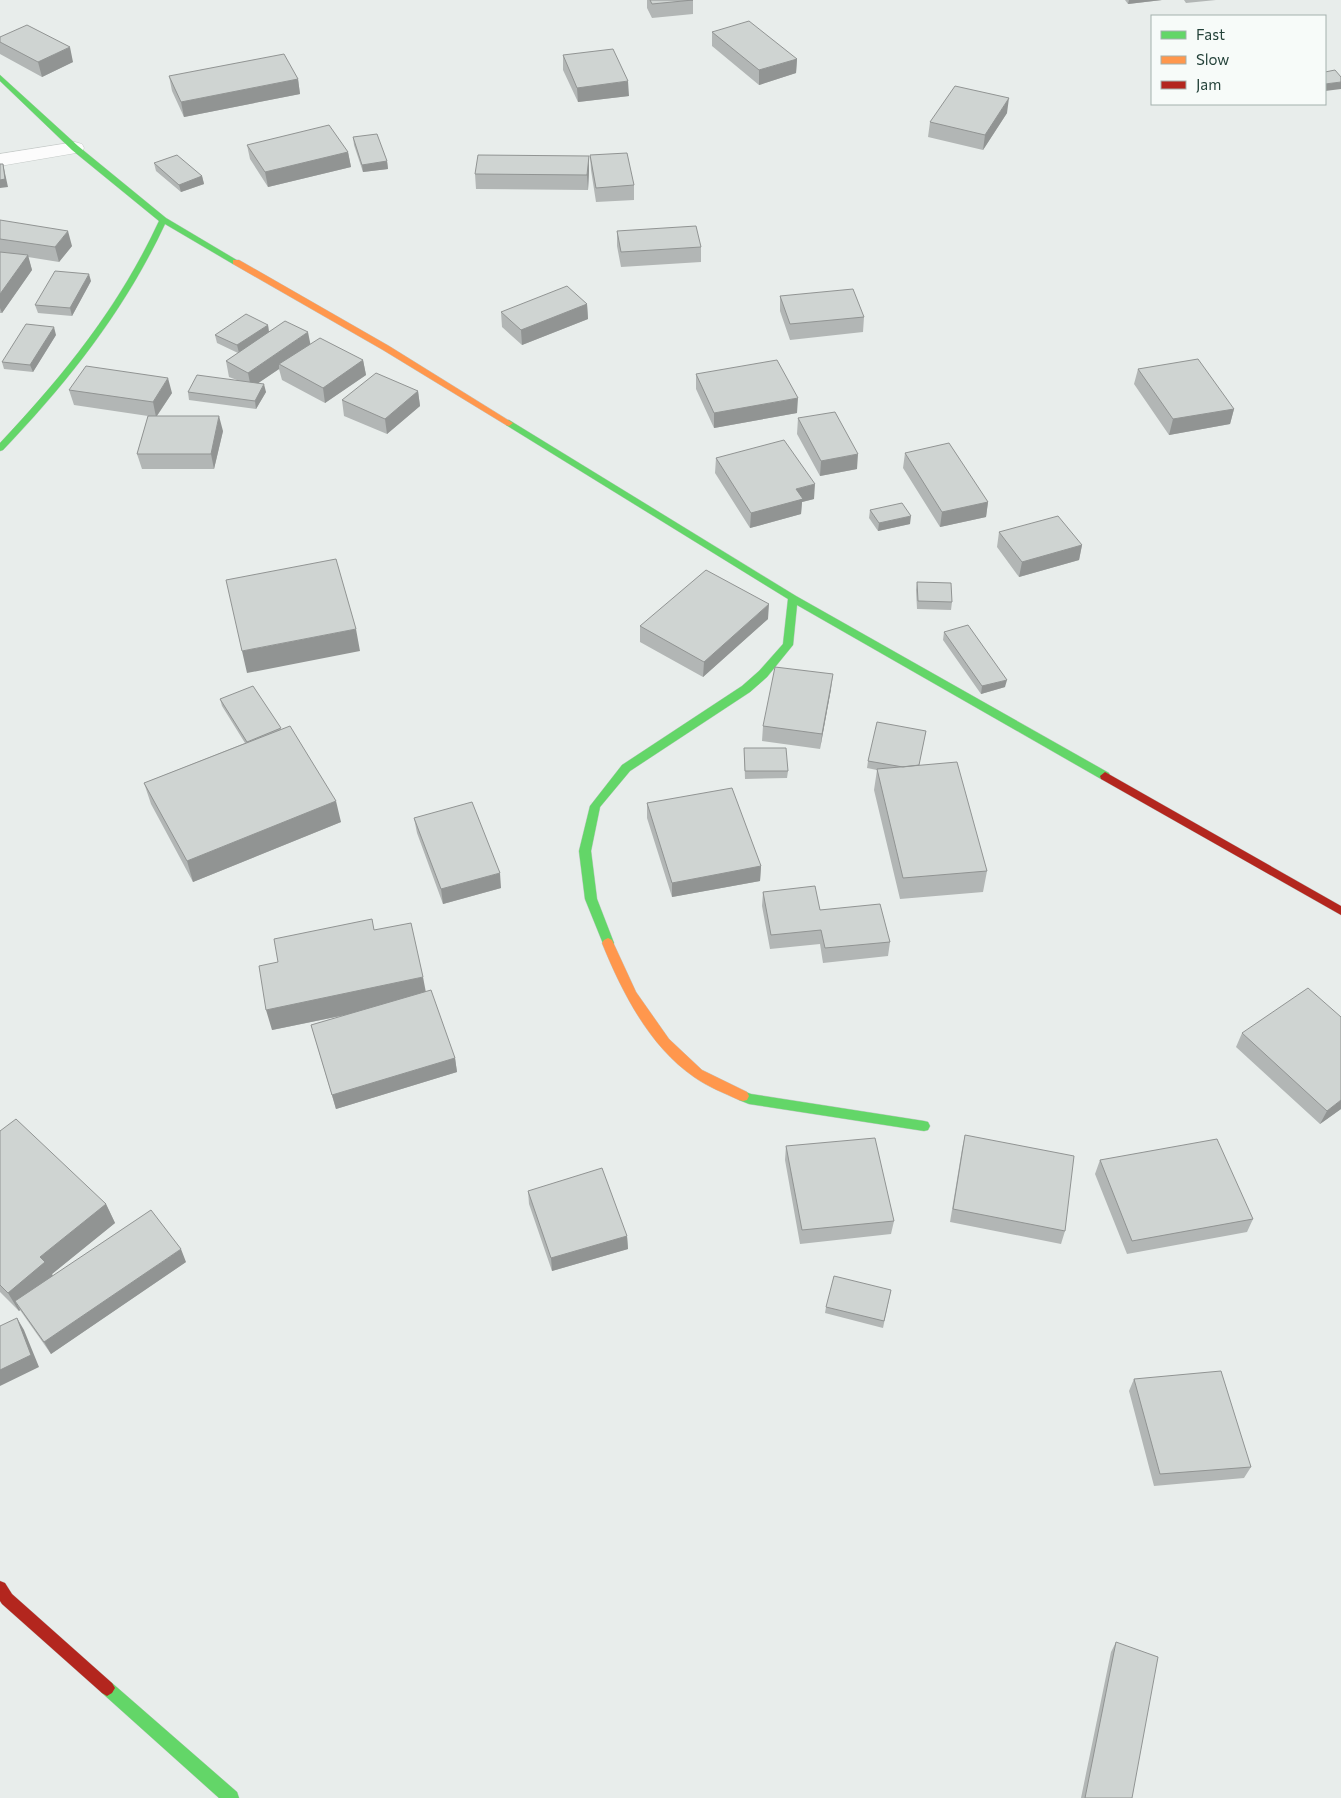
<svg xmlns="http://www.w3.org/2000/svg" width="1341" height="1798" viewBox="0 0 1341 1798" font-family="Commissioner,sans-serif">
<rect width="100%" height="100%" fill="#e8edeb"/>
<g fill="none" stroke-linecap="round" stroke-linejoin="round">
<g stroke="#c5cac8" stroke-width="1">
<path id="street" d="M75 142 82 144 84 148 82 152 0 166V154Z"/>
</g>
<g stroke="#c3cbc8" stroke-width="1">
<path id="fast" d="M0 75 78 146 166 218 240 262 233 264 165 224C125 310 68 382 3 450L0 451V443C65 374 119 307 159 221L72 150 0 81Z
M509 420 796 596 1109 773 1110 776 1109 779H1101L797 605 793 645 767 677 750 692 630 771 600 807 591 851 597 899 614 943 612 946H604L585 899 579 851 590 806 622 765 742 686 759 671 783 644 788 599 506 425V421Z
M743 1091 751 1094 924 1121 928 1122 930 1126 928 1130 924 1131 749 1104 739 1100 737 1096 739 1092Z
M107 1680 112 1683 237 1792 239 1798H219L102 1693 99 1688 102 1683Z"/>
</g>
<g stroke="#c3cbc8" stroke-width="1">
<path id="slow" d="M233 260H239L389 346 513 423 509 426 506 425 383 350 233 264Z
M608 938 612 940 636 992 669 1039 702 1070 747 1092 749 1096 747 1100 743 1101 739 1100C724 1093 708 1087 694 1077 649 1046 622 992 602 943L604 940Z"/>
</g>
<g stroke="#c3cbc8" stroke-width="1">
<path id="jam" d="M1105 772 1341 906V915L1101 779 1100 776Z
M0 1581 5 1583 12 1594 112 1683 115 1688 112 1693 107 1696 102 1693 2 1604 0 1601Z"/>
</g>
<use href="#street" fill="#fcfcfc" fill-rule="evenodd"/>
<use href="#fast" fill="#63d668" fill-rule="evenodd"/>
<use href="#slow" fill="#ff974d" fill-rule="evenodd"/>
<use href="#jam" fill="#b3261e" fill-rule="evenodd"/>
</g>
<path fill="#b2b6b5" d="M647 0H693V14L652 18 647 8Z
M1125 0H1162L1128 4Z
M1184 0H1216L1186 3Z
M712 32 797 59 796 73 759 85 712 46Z
M0 37 73 62 42 77 0 54Z
M563 55 629 96 578 102 563 70Z
M169 76 298 79 300 94 184 117 172 91Z
M1007 113 983 150 928 137 930 122Z
M353 137 387 161 388 169 363 172 354 145Z
M247 145 348 152 351 167 268 187 250 159Z
M590 155 634 185V200L596 202 591 170Z
M589 156V171L588 190 476 189 475 174Z
M154 163 202 176 204 184 181 192 156 171Z
M0 220 72 246 59 262 28 257 32 270 2 313H0Z
M617 231 701 247V262L621 267 617 246Z
M91 281 72 316 38 313 35 305Z
M780 296 864 317 863 332 790 340 780 311Z
M587 304 588 319 522 345 502 327 501 312Z
M268 325 269 332 363 360 366 375 325 403 282 380 279 369 258 383 266 392 256 409 189 400 188 392 237 380 229 377 226 361 238 353 217 343 215 335Z
M56 335 33 372 4 369 2 362Z
M1138 369 1234 409 1230 424 1169 435 1134 384Z
M696 374 797 413 714 428 696 389Z
M69 390 172 393 157 416 223 431 214 469H142L137 454 148 416 74 405Z
M418 391 420 406 387 434 344 416 342 400Z
M798 418 857 469 820 476 797 434Z
M905 453 988 502 986 517 940 527 903 468Z
M716 458 814 499 802 502 801 514 750 528 715 473Z
M870 510 910 524 878 531 869 518Z
M999 532 1082 545 1079 560 1019 577 997 547Z
M917 582 952 602 951 610 917 609 916 590Z
M768 619 703 677 640 642V626Z
M944 632 1005 687 981 694 943 640Z
M831 689 820 749 762 741 763 726Z
M220 699 281 729 341 822 193 882 151 804 144 783 245 743 222 706Z
M926 731 919 765 987 871 983 892 900 899 874 790 877 770 867 768 868 761Z
M744 748 788 771 787 778 745 779Z
M647 803 761 866 760 881 672 897 647 818Z
M414 818 501 888 443 904 417 833Z
M763 892 820 910 890 942 888 956 823 963 820 944 770 949 762 906Z
M374 930 426 992 455 1058 457 1072 336 1109 311 1025 346 1015 272 1030 278 962Z
M1242 1033 1341 1109 1320 1124 1236 1047Z
M0 1131 106 1204 115 1223 52 1274 53 1276 186 1262 51 1354 20 1310 19 1311 0 1292Z
M965 1135 1065 1231 1061 1244 950 1222 962 1149Z
M786 1146 894 1221 891 1234 800 1244 785 1160Z
M1100 1160 1253 1219 1247 1232 1127 1254 1095 1174Z
M528 1191 627 1236 628 1249 552 1271 529 1204Z
M891 1290 883 1328 825 1313 826 1307Z
M1134 1379 1251 1467 1244 1478 1154 1486 1129 1391Z
M1116 1642 1132 1798H1081L1111 1652Z"/>
<path fill="#919493" d="M1129 0H1162L1128 4Z
M70 47 73 62 42 77 38 62Z
M797 59 796 73 759 85V70Z
M298 79 300 94 184 117 181 102Z
M628 81 629 96 578 102 577 88Z
M1341 82V89L1325 91V84Z
M1009 98 1007 113 983 150 985 135Z
M348 152 351 167 268 187 265 172Z
M589 156V171L588 190 587 175Z
M387 161 388 169 363 172 362 165Z
M3 164 8 187 0 188V180Z
M202 176 204 184 181 192 179 185Z
M68 231 72 246 59 262 55 247Z
M28 255 32 270 2 313 0 308V294Z
M89 274 91 281 72 316 70 308Z
M587 304 588 319 522 345 521 330Z
M268 325 269 333 239 353 237 345Z
M54 327 56 335 33 372 30 365Z
M308 332 311 347 279 364V369L251 388 248 373Z
M363 360 366 375 325 403 323 388Z
M168 378 172 393 156 417 153 402Z
M264 384 266 392 256 409 255 401Z
M418 391 420 406 387 434 385 419Z
M798 398 797 413 714 428V413Z
M1234 409 1230 424 1169 435 1173 419Z
M219 416 223 431 214 469 211 454Z
M858 454 857 469 820 476 821 461Z
M815 484 814 499 802 502 801 514 750 528 751 513 796 489Z
M988 502 986 517 940 527 942 512Z
M911 516 910 524 878 531 879 523Z
M1082 545 1079 560 1019 577 1022 562Z
M769 604 768 619 703 677 704 662Z
M356 629 360 651 247 673 242 651Z
M833 674 831 689 820 749 822 734Z
M1007 680 1005 687 981 694 982 686Z
M336 801 341 822 193 882 187 861Z
M761 866 760 881 672 897V883Z
M500 873 501 888 443 904 441 889Z
M423 977 427 998 272 1030 266 1010Z
M455 1058 457 1072 336 1109 332 1095Z
M1341 1100V1109L1320 1124 1327 1111Z
M106 1204 115 1223 52 1274 55 1281 15 1301 20 1310 19 1311 8 1293 40 1257Z
M627 1236 628 1249 552 1271 551 1258Z
M181 1249 186 1262 51 1354 44 1342Z
M17 1318 24 1330 39 1367 0 1386V1370Z"/>
<path fill="#cfd4d2" stroke="#919493" d="M650 0H693L652 4Z
M749 21 797 59 759 70 712 32Z
M27 25 70 47 38 62 0 42V37Z
M613 49 628 81 577 88 563 55Z
M284 54 298 79 181 102 169 76Z
M1335 70 1341 77V82L1325 84V72Z
M955 86 1009 98 985 135 930 122Z
M329 125 348 152 265 172 247 145Z
M377 134 387 161 362 165 353 137Z
M627 153 634 185 596 188 590 155Z
M177 155 202 176 179 185 154 163Z
M478 155 589 156 587 175 475 174Z
M0 164H3L5 179 0 180Z
M0 220 68 231 55 247 0 239Z
M696 226 701 247 621 252 617 231Z
M0 252 28 255 0 294Z
M55 271 89 274 70 308 35 305Z
M567 286 587 304 521 330 501 312Z
M853 289 864 317 790 324 780 296Z
M246 314 268 325 237 345 215 335Z
M285 321 308 332 248 373 226 361Z
M26 324 54 327 30 365 2 362Z
M320 338 363 360 323 388 279 364Z
M1198 359 1234 409 1173 419 1138 369Z
M777 360 798 398 714 413 696 374Z
M86 366 168 378 153 402 69 390Z
M376 373 418 391 385 419 342 400Z
M197 375 264 384 255 401 188 392Z
M835 412 858 454 821 461 798 418Z
M148 416H219L211 454H137Z
M784 440 815 484 796 489 803 499 751 513 716 458Z
M949 443 988 502 942 512 905 453Z
M902 503 911 516 879 523 870 510Z
M1058 516 1082 545 1022 562 999 532Z
M336 559 356 629 242 651 226 580Z
M706 570 769 604 704 662 640 626Z
M917 582 951 583 952 602 918 601Z
M968 625 1007 680 982 686 944 632Z
M775 667 833 674 822 734 763 726Z
M253 686 281 728 247 742 220 699Z
M877 722 926 731 919 765 903 767 868 761Z
M290 726 336 801 187 861 144 783Z
M744 748H786L788 771H745Z
M957 762 987 871 903 878 877 769Z
M732 788 761 866 672 883 647 803Z
M472 802 500 873 441 889 414 818Z
M815 886 820 910 880 904 890 942 825 948 821 930 771 935 763 892Z
M372 919 374 930 411 923 423 977 266 1010 259 966 278 962 274 939Z
M1308 988 1341 1017V1100L1327 1111 1242 1033Z
M431 990 455 1058 332 1095 311 1025Z
M16 1119 106 1204 40 1257 45 1262 8 1293 0 1285V1131Z
M965 1135 1074 1156 1065 1231 953 1209Z
M875 1138 894 1221 802 1230 786 1146Z
M1217 1139 1253 1219 1132 1241 1100 1160Z
M602 1168 627 1236 551 1258 528 1191Z
M151 1210 181 1249 44 1342 15 1301Z
M834 1276 891 1290 884 1321 826 1307Z
M17 1318 31 1355 0 1370V1326Z
M1221 1371 1251 1467 1160 1474 1134 1379Z
M1116 1642 1158 1657 1132 1798H1085Z"/>
<rect x="1151" y="15" width="175" height="90" fill="#f7fbf9" stroke="#a3b1ad"/>
<rect x="1161" y="31" width="25" height="8" fill="#63d668" stroke="#a3b1ad"/>
<text x="1196" y="40" font-size="15" fill="#24423a">Fast</text>
<rect x="1161" y="56" width="25" height="8" fill="#ff974d" stroke="#a3b1ad"/>
<text x="1196" y="65" font-size="15" fill="#24423a">Slow</text>
<rect x="1161" y="81" width="25" height="8" fill="#b3261e" stroke="#a3b1ad"/>
<text x="1196" y="90" font-size="15" fill="#24423a">Jam</text>
</svg>
